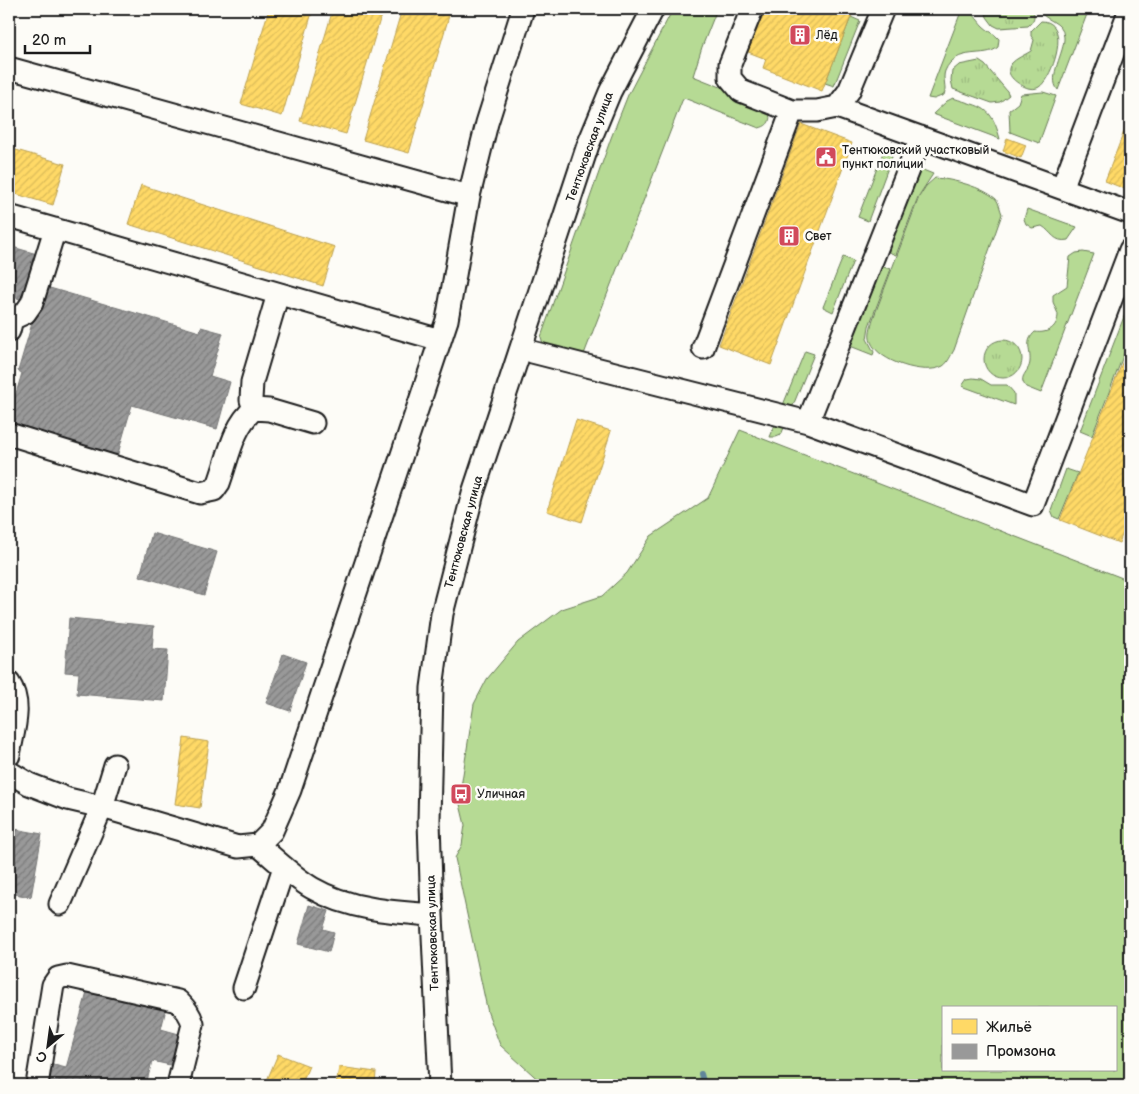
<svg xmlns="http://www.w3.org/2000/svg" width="1139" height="1094" viewBox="0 0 1139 1094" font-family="'Balsamiq Sans',sans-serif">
<defs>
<pattern id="park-tufts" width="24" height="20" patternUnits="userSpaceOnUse" patternTransform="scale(1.25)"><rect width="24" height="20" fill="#b6da94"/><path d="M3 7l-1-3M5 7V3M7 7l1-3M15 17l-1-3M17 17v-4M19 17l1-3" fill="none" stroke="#9cba7f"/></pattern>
<pattern id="homes-hatch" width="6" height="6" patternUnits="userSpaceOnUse" patternTransform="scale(1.25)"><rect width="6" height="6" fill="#ffd966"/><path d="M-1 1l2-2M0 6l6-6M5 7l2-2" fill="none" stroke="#daba58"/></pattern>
<pattern id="industry-hatch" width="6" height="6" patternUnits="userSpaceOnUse" patternTransform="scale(1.25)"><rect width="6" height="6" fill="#999"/><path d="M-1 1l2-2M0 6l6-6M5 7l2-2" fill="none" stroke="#7c7c7c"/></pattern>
</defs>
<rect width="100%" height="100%" fill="#fdfcf7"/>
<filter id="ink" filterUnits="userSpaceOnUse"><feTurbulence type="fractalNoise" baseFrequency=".02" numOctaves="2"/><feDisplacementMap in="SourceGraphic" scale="10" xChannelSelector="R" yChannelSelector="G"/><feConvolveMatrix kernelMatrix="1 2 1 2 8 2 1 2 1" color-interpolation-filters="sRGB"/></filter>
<g filter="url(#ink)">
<path fill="#b6da94" stroke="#697b58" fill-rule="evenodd" d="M673 9H717L702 47 693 76 766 105C771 115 773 125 759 128L684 98 682 101 581 362 544 347 541 337 611 138 628 95Z
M962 9C974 11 976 19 983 26 988 31 994 33 999 39L998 47C986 59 956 45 945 71 942 79 947 87 944 95L934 99 928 98Z
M1039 9H1089L1058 90C1047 77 1065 52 1064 37 1063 20 1044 22 1039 9Z
M851 17 860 21 834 86 825 83Z
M1043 92 1056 96 1039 143 1010 132 1009 110 1018 103 1021 94Z
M953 98C983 108 991 105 1000 139L933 114 947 101Z
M884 150 889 151 892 157 868 221 858 217Z
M918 168 933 174 918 197 896 255 891 253 888 249Z
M935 178C952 179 983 187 996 199 999 203 1000 209 1002 214L954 350C951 355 948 363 943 366 925 376 879 362 871 342 868 336 871 326 873 319L919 197 926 186Z
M1027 209 1077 227 1068 240C1054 243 1052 232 1042 226L1032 228 1026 224 1024 219Z
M1083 252 1094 254 1041 393 1026 387C1017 376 1029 373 1030 362 1031 349 1024 342 1035 332 1048 334 1058 327 1058 314L1053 302V295L1067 286 1070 257 1076 253Z
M843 257 853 261 833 312 823 307Z
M883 267 891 269 869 326 867 339 874 352 873 355 850 346 877 275Z
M1130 301V338L1092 436 1080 431Z
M805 351 814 354 781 435 776 437H770Z
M973 378 981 379 991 385H1007L1014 393V405L962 386 967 379Z
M740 430 1130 581V1085H544L500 1045 488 1013 455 858 462 845 465 825 459 800 474 704 487 679 518 642 562 609 602 596 627 573 651 536 708 498ZM943 1008H1115V1070H943Z
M1066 469 1078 473 1059 519 1054 517 1051 510Z"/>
<path fill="url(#park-tufts)" stroke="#697b58" d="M985 9H1032C1036 16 1034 21 1028 26L999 28 993 25 987 17Z
M1041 21C1073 21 1052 79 1039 87 1036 89 1032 89 1028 88 1019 85 1003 75 1011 64 1016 58 1025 55 1031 51L1034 40 1031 36V31Z
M979 61 985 65 1007 91 1009 95 1000 102 992 103 953 89 951 80 952 71 959 65Z
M984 359a19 19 0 1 1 38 0a19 19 0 1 1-38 0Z"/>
<path fill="url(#homes-hatch)" stroke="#bba050" d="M269 9H313L282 116 241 104Z
M333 9H383L346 134 300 121Z
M402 9H451L409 153 363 140Z
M765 9H780L785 11 786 9H854L822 91 763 68 766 59 748 52Z
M1130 116V191L1105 181Z
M801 124 852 143 771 365 719 345Z
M1007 138 1026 145 1021 158 1003 151Z
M9 148 65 164 53 205 9 192Z
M141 185 335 247 323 286 128 224Z
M1130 343V515L1119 543 1060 520Z
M576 420 611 431 582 522 547 511Z
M184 738 209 742 200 808 175 804Z
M278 1054 309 1066 301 1085H265Z
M339 1067 376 1072 375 1085H336Z"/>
<path fill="url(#industry-hatch)" stroke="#747474" d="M9 246 37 254 24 300 9 296Z
M43 286 200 332 201 327 223 333 210 376 230 382 217 429 132 405 117 457 9 425V417L22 373 18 371Z
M152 533 217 552 204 595 140 576Z
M69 618 154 626 152 649 168 650 164 701 77 694 79 673 65 672Z
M283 654 306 662 290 711 266 703Z
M9 828 42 834 31 897 9 893Z
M309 905 329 911 323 929 334 932 329 952 298 944Z
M88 989 166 1009 161 1029 179 1034 170 1065 152 1061 146 1085H44L50 1064 66 1068Z"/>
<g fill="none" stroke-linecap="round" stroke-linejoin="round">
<path stroke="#60869a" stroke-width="6" d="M701 1074 704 1085"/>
<g stroke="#1c1c1c" stroke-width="25">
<path id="minor" d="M752 9 730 64V78L741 91 792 111H817L837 107 849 91 883 9
M9 68 469 196
M837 107 1130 213
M1062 188 1130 9
M9 216 440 340
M9 331 12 319 25 313 32 303 55 229
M703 348 792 111
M532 352 808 422 1033 505 1130 250
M254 409 251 400 252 382 278 294
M808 422 921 137
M9 434 200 493 214 490 219 483C228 459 233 426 254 409L269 410 313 423
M9 683C23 704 13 732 9 755
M9 772 29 784 68 799 102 807 238 847 258 845 272 831 290 790 447 320 469 196 487 123 523 9
M258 845C275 859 293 877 312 888 348 909 391 912 432 915
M60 904 102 807 115 765
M244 988 284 867
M37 1085 53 985 58 978 67 976 178 1001C186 1009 190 1014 193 1024L178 1085
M440 1085 432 915 429 821 432 688 442 614 473 493 588 145 610 92 653 9"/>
</g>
<use href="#minor" stroke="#fdfcf7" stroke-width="21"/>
</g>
</g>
<defs>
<g id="building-square" transform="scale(1.125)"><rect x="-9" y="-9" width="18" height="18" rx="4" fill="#d1495b" stroke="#fdfcf7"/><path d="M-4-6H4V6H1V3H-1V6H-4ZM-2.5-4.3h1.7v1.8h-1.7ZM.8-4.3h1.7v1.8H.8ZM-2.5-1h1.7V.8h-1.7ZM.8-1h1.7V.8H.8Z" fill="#fff"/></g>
<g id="civic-square" transform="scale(1.125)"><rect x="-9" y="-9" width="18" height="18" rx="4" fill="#d1495b" stroke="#fdfcf7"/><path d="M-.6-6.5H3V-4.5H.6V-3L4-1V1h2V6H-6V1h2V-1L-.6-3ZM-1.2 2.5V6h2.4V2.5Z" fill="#fff"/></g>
<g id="bus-square" transform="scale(1.125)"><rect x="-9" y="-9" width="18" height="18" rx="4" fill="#d1495b" stroke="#fdfcf7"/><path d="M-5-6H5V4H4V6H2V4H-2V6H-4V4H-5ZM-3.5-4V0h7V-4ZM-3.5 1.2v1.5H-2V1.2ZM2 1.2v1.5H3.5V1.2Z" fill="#fff"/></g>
</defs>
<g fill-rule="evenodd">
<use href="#building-square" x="800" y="35"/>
<use href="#civic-square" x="826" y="157"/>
<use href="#building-square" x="789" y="236"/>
<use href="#bus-square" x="461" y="794"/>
</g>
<g text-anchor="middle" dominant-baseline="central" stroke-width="5" stroke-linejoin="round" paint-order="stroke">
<g font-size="12" fill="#1c1c1c" stroke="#fdfcf7" text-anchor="start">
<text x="816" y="35">Лёд</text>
<text x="842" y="150">Тентюковский участковый<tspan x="842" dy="14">пункт полиции</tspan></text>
<text x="805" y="236">Свет</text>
<text x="477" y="794">Уличная</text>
</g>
<g font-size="12" fill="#1c1c1c" stroke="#fdfcf7">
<text transform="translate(590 147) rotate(-70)">Тентюковская улица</text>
<text transform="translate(464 532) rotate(-75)">Тентюковская улица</text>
<text transform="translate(433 933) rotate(-92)">Тентюковская улица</text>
</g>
</g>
<rect width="1139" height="1094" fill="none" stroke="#fdfcf7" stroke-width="30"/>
<rect x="15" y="15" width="1109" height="1064" fill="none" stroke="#1c1c1c" stroke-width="2" filter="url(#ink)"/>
<rect x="942" y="1006" width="175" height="65" fill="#fdfcf7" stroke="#a3a29f"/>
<rect x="952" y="1019" width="25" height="15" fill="#ffd966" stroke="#a3a29f"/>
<text x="986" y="1032" font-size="15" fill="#1c1c1c">Жильё</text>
<rect x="952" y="1044" width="25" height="15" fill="#999999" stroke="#a3a29f"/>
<text x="986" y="1056" font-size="15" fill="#1c1c1c">Промзона</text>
<g transform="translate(48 1046) rotate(209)" stroke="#fdfcf7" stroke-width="4" paint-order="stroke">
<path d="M0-4L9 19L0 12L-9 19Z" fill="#1c1c1c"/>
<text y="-8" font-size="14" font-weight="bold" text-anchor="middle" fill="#1c1c1c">С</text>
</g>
<path d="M25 45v8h65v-8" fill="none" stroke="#1c1c1c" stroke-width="2.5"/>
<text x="32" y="45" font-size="15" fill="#1c1c1c" stroke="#fdfcf7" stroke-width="4" paint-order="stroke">20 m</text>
</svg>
